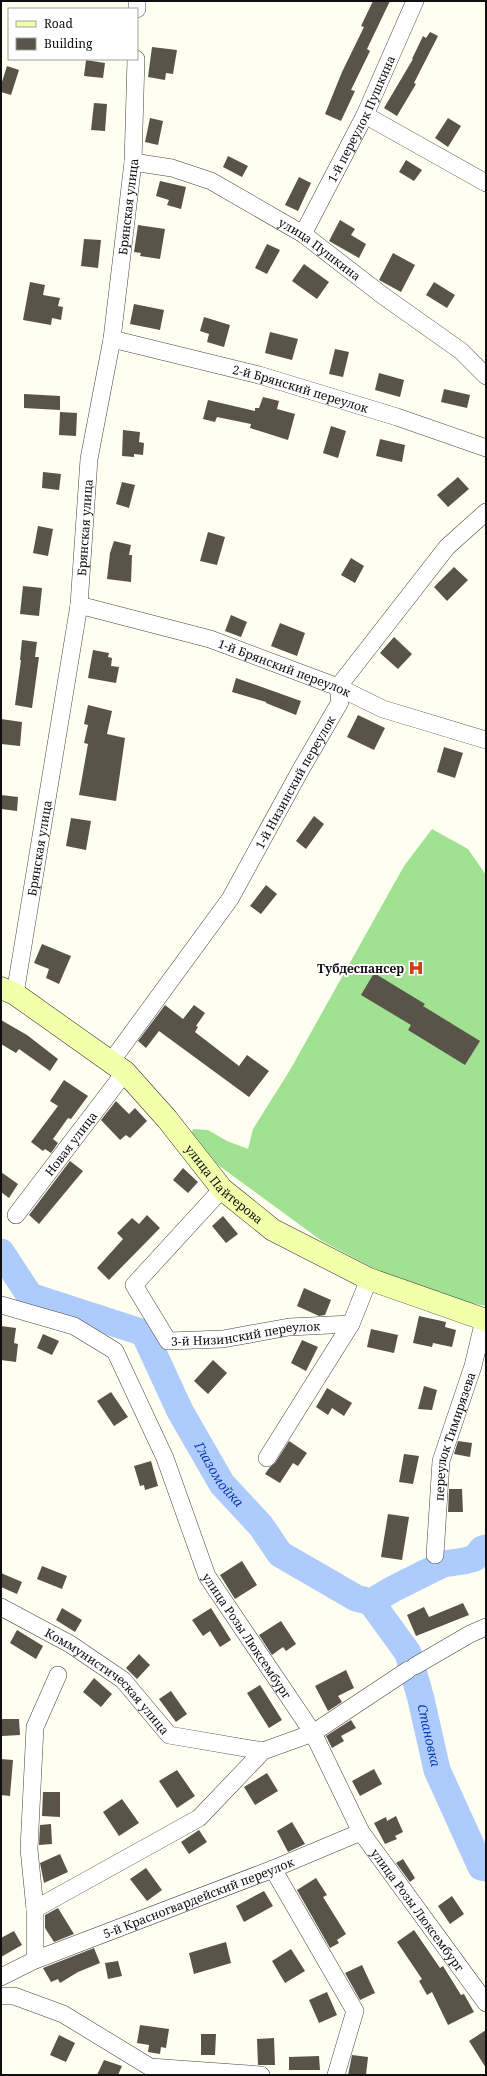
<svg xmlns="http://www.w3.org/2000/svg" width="487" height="2076" viewBox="0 0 487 2076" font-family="'Noto Serif',serif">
<rect width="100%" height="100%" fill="#fefff0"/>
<path fill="#a0e192" d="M432 829 468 849 486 875V1306L435 1296 381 1272 322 1241 218 1165 192 1132 193 1129 208 1130 227 1141 248 1149 253 1129 290 1070 404 866Z"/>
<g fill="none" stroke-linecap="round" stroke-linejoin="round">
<g stroke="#aecbfd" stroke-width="27">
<path id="s1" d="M1 1252 30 1296 144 1333 180 1411 222 1484 261 1526 280 1554 356 1598 371 1602 393 1589 443 1564 464 1561 475 1558 482 1549 486 1548"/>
<path id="s2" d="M371 1602 408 1653 421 1699 437 1770 481 1867 486 1868"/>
</g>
</g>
<path fill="#59534a" d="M373 1H390L367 49 370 51 351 90 355 91 341 121 325 114 342 72 364 27 361 26Z
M430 32 438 36 414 83 416 84 397 116 384 108 413 59H412L423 36 426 38Z
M152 47 177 50 173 74 166 73 165 80 148 77Z
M86 60 105 63 103 78 84 76Z
M7 66 19 70 11 95 1 92V85Z
M94 103 107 104 105 131 91 130Z
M150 118 163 121 158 145 145 142Z
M448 118 461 126 448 147 435 138Z
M228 156 248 166 242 177 223 167Z
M406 160 422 170 414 181 399 172Z
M299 177 311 183 298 211 285 205Z
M160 181 186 187 181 209 167 205 169 200 156 196Z
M340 220 355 229 351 235 366 244 359 258 329 241Z
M138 225 165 229 160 259 140 256 141 253 134 252Z
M84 239 101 240 98 268 81 266Z
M267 244 280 250 267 274 255 268Z
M393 253 415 265 401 292 379 280Z
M304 264 329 282 317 299 292 281Z
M30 282 45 285 43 295 60 298 58 306 63 307 61 320 52 318 51 325 23 320Z
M434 282 455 295 447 308 426 295Z
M134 304 164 310 160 330 130 324Z
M204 317 230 325 224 347 207 342 209 334 200 331Z
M270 332 298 339 292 360 265 353Z
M335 349 349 352 343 377 329 374Z
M379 373 404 380 400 397 375 390Z
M444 389 470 395 467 408 441 402Z
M24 394 60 396V410L24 408Z
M263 397 279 401 277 409 295 414 288 440 250 428 251 424 217 417 215 422 203 419 208 400 255 411V408H259Z
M60 412 77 413 76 436 59 435Z
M331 426 346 431 338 458 323 453Z
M123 430 140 432 139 442 144 443 143 455 134 454V457L122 456Z
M380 439 405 445 402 462 376 456Z
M43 472 61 474 59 490 42 488Z
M458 477 469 489 448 507 437 495Z
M122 482 135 485 129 508 116 504Z
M38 526 53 529 48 556 33 553Z
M208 532 225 537 217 565 200 561Z
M114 541 131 545 129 555H132L131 582 107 579 110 553Z
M351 558 364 566 355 583 341 575Z
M454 567 468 580 447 601 434 587Z
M23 586 42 588 39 616 20 614Z
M231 615 247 622 241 637 225 631Z
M280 623 305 633 297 656 271 646Z
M394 637 412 654 398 669 380 653Z
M22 640 37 642 35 657H39L32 708 15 705 21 660H20Z
M93 650 109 653 108 657 112 658 111 666 119 667 116 683 88 678Z
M236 678 301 701 296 715 266 703V702L232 692Z
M88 705 112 711 107 734 125 738 116 801 79 795 88 744 84 743 88 725 84 724Z
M358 715 385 728 374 750 347 737Z
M1 719 22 722 20 746 1 744Z
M444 747 463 753 455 778 437 772Z
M1 795 18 797 17 811 1 809Z
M314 816 324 824 306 849 296 841Z
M71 818 91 821 86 850 66 846Z
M266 885 277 894 261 914 250 906Z
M42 944 71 956 59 984 46 978 49 969 34 963Z
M374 973 425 1004 423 1006 480 1041 465 1065 408 1030 411 1025 361 995Z
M165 1005 183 1019 194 1005 205 1013 196 1026 198 1027 195 1032 239 1066 247 1055 269 1071 249 1097 159 1031 146 1048 138 1041Z
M1 1020 27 1035 58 1059 50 1071 19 1049 16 1053 1 1044Z
M64 1080 88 1096 71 1119 68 1118 53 1139 58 1143 51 1153 45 1149 43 1151 31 1142 58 1106 50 1101Z
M116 1101 129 1114 135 1108 147 1121 130 1138 126 1135 120 1140 101 1120Z
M70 1161 83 1171 39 1224 29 1215Z
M183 1168 198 1182 188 1193 173 1180Z
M1 1172 18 1184 9 1198 1 1192Z
M147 1215 160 1228 109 1280 97 1268 123 1239 117 1233 132 1218 139 1224Z
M223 1216 238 1234 226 1243 212 1226Z
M304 1288 331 1300 325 1315 319 1316 297 1306Z
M419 1316 446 1322 445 1327 456 1330 452 1347 433 1343 432 1347 413 1343Z
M1 1326 16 1328 14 1343 18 1344 16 1362 1 1360Z
M371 1329 398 1335 394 1353 367 1347Z
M43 1334 59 1341 52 1355 37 1348Z
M302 1340 318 1347 306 1371 291 1363Z
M213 1360 227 1373 208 1394 194 1381Z
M424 1386 437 1390 432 1410 418 1409Z
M327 1388 352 1403 344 1416 332 1408 328 1415 316 1407Z
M111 1392 128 1417 114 1426 97 1401Z
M289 1441 307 1453 298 1466 293 1463 280 1483 265 1474 270 1467 275 1463Z
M458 1441 472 1443 470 1457 454 1454Z
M404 1454 419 1456 413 1484 399 1482Z
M151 1461 158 1486 145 1490 144 1485 140 1486 134 1466Z
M449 1489H462L463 1512H448Z
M388 1514 409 1517 402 1560 381 1557Z
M242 1561 257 1585 235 1599 220 1575Z
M42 1566 67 1576 62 1589 37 1579Z
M1 1573 22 1582 17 1594 1 1587Z
M463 1603 469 1615 416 1636 407 1615 424 1607 429 1617Z
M62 1608 82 1620 75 1632 56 1620Z
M211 1608 231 1640 220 1647 210 1631 203 1636 192 1620Z
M281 1621 296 1644 286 1651 283 1647 272 1655 259 1635Z
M17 1630 43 1646 36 1659 10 1643Z
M139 1654 150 1665 137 1679 126 1668Z
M346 1670 354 1688 338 1696 342 1702 328 1711 315 1686Z
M94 1678 112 1694 101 1707 83 1692Z
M260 1685 282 1720 269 1728 247 1693Z
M171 1691 187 1714 176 1722 159 1699Z
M2 1719H19L20 1735 2 1736Z
M351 1720 356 1728 341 1736 344 1741 332 1748 326 1736Z
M1 1759 13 1760 10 1796 1 1795Z
M374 1769 382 1784 360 1796 352 1781Z
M177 1770 195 1796 177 1808 159 1781Z
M267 1773 278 1791 255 1805 244 1787Z
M43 1792H60V1817L42 1816Z
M122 1799 139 1823 119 1836 103 1812Z
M396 1816 403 1832 395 1836 397 1839 385 1844 374 1823 386 1817 387 1821Z
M292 1822 305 1844 288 1852 277 1831Z
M51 1824 52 1844 39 1845 40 1825Z
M199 1830 207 1842 189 1854 181 1842Z
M60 1854 68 1872 44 1883 40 1863Z
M403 1859 415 1878 410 1882 396 1863Z
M146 1868 162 1890 147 1901 130 1879Z
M316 1878 327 1895 323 1897 346 1934 337 1940 339 1943 330 1948 297 1890Z
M264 1891 273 1906 244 1922 236 1906Z
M452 1896 464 1914 450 1924 438 1906Z
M58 1908 74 1934 54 1942 45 1928V1915Z
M414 1930 440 1968 443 1966 461 1995 464 1994 474 2012 448 2025 432 1992 427 1995 419 1981 422 1979 397 1942Z
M14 1931 22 1945 1 1957V1938Z
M226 1942 231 1963 194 1974 189 1953Z
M94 1948 100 1963 78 1972 60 1983 58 1979 51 1982 43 1968Z
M291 1949 305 1971 285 1983 272 1961Z
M118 1961 122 1976 108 1979 105 1963Z
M362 1965 375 1993 360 2000 345 1973Z
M327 1992 337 2015 319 2023 309 2000Z
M140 2025 169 2029 166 2048 161 2047 160 2054 148 2052 149 2045 137 2043Z
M486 2030V2068L469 2041Z
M201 2034H216L215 2055H201Z
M59 2035 75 2043 66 2062 50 2055Z
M274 2038 275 2065H258L257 2039Z
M352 2055 368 2057 366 2075H348Z
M319 2056 320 2070H289V2057Z
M104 2060 122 2066 118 2075H97Z"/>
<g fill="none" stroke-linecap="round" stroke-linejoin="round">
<g stroke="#424242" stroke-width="18">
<g id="minor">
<path d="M137 9V1"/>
<path d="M365 115 486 183"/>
<path id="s3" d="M133 162 172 168 211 181 303 234 382 295 461 351 486 376"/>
<path id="s4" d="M303 234 365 115 415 1"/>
<path id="s5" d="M112 339 259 375 397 417 486 448"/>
<path id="s6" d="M79 605 210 639 338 687 383 709 486 740"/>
<path id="s7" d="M15 994 79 605 89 459 112 339 133 162 136 59"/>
<path id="s8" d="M110 1063 230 899 300 771 340 702 338 687 447 547 486 512"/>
<path id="s9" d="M222 1189 134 1285 168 1341 223 1339 289 1327 351 1324"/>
<path id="s10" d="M16 1215 125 1072"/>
<path id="s11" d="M1 1305 74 1326 115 1351 165 1458 207 1576 313 1733 361 1832 486 2003"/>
<path d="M267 1458 351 1324 369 1279"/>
<path id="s12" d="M435 1555 441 1461 473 1366 484 1320"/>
<path id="s13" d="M1 1607 70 1644 123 1680 169 1735 263 1751 313 1733 408 1670"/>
<path d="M415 1666 470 1634 486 1627"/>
<path d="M273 1869 355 2011 336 2075"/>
<path d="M35 1909 199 1818 263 1751"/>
<path d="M35 1960V1909L29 1849 35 1727 58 1675"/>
<path id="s14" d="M1 1977 35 1960 273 1869 361 1832"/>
<path d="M1 1996H14L63 2014 150 2067 261 2075"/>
</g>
</g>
<g stroke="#313131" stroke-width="23">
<g id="secondary">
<path id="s15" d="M1 988 15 994 125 1072 167 1119 222 1189 273 1230 369 1279 486 1320"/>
</g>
</g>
<use href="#minor" stroke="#fff" stroke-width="17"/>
<use href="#secondary" stroke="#f2ffab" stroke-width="22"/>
</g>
<defs>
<g id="hospital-bare" transform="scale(1.2)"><path d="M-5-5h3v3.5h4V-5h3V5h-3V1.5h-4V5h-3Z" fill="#cf3f16" stroke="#fff" stroke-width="2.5" paint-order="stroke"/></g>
</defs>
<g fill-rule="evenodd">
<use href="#hospital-bare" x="416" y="968"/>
</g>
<g text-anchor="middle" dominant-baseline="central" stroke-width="4" stroke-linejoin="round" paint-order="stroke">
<g font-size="12" fill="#0f0f0f" stroke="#fff">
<text stroke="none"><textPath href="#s4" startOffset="129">1-й переулок Пушкина</textPath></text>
<text stroke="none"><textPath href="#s7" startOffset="796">Брянская улица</textPath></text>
<text stroke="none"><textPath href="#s3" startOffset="209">улица Пушкина</textPath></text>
<text stroke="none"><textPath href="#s5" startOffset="195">2-й Брянский переулок</textPath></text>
<text stroke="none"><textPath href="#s7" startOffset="472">Брянская улица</textPath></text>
<text stroke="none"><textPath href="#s6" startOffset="215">1-й Брянский переулок</textPath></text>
<text stroke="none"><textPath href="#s8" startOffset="337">1-й Низинский переулок</textPath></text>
<text stroke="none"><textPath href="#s7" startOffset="148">Брянская улица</textPath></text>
<text stroke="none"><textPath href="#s10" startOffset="90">Новая улица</textPath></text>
<text stroke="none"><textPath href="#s15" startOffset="300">улица Пайтерова</textPath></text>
<text stroke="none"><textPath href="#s9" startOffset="274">3-й Низинский переулок</textPath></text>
<text stroke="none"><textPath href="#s12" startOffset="121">переулок Тимирязева</textPath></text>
<text stroke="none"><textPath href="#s11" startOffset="439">улица Розы Люксембург</textPath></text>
<text stroke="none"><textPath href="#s13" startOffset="131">Коммунистическая улица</textPath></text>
<text stroke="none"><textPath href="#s14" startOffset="213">5-й Красногвардейский переулок</textPath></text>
<text stroke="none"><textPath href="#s11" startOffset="763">улица Розы Люксембург</textPath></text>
</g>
<g font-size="12" font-weight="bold" fill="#0f0f0f" stroke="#fff" text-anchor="end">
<text x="404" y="968">Тубдеспансер</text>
</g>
<g font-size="13" font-style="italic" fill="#093ab0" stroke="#fff">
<text stroke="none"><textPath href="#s1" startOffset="333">Глазомойка</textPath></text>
<text stroke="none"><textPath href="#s2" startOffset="148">Становка</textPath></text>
</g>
</g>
<rect width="487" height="2076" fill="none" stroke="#0f0f0f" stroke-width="4"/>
<rect x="8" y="8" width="130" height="52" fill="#ffffff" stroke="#9f9f9f"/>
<rect x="16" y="21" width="20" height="6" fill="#f2ffab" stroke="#9f9f9f"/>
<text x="44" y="28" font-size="12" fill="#0f0f0f">Road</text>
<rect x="16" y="38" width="20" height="12" fill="#59534a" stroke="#9f9f9f"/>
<text x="44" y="48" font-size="12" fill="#0f0f0f">Building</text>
</svg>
